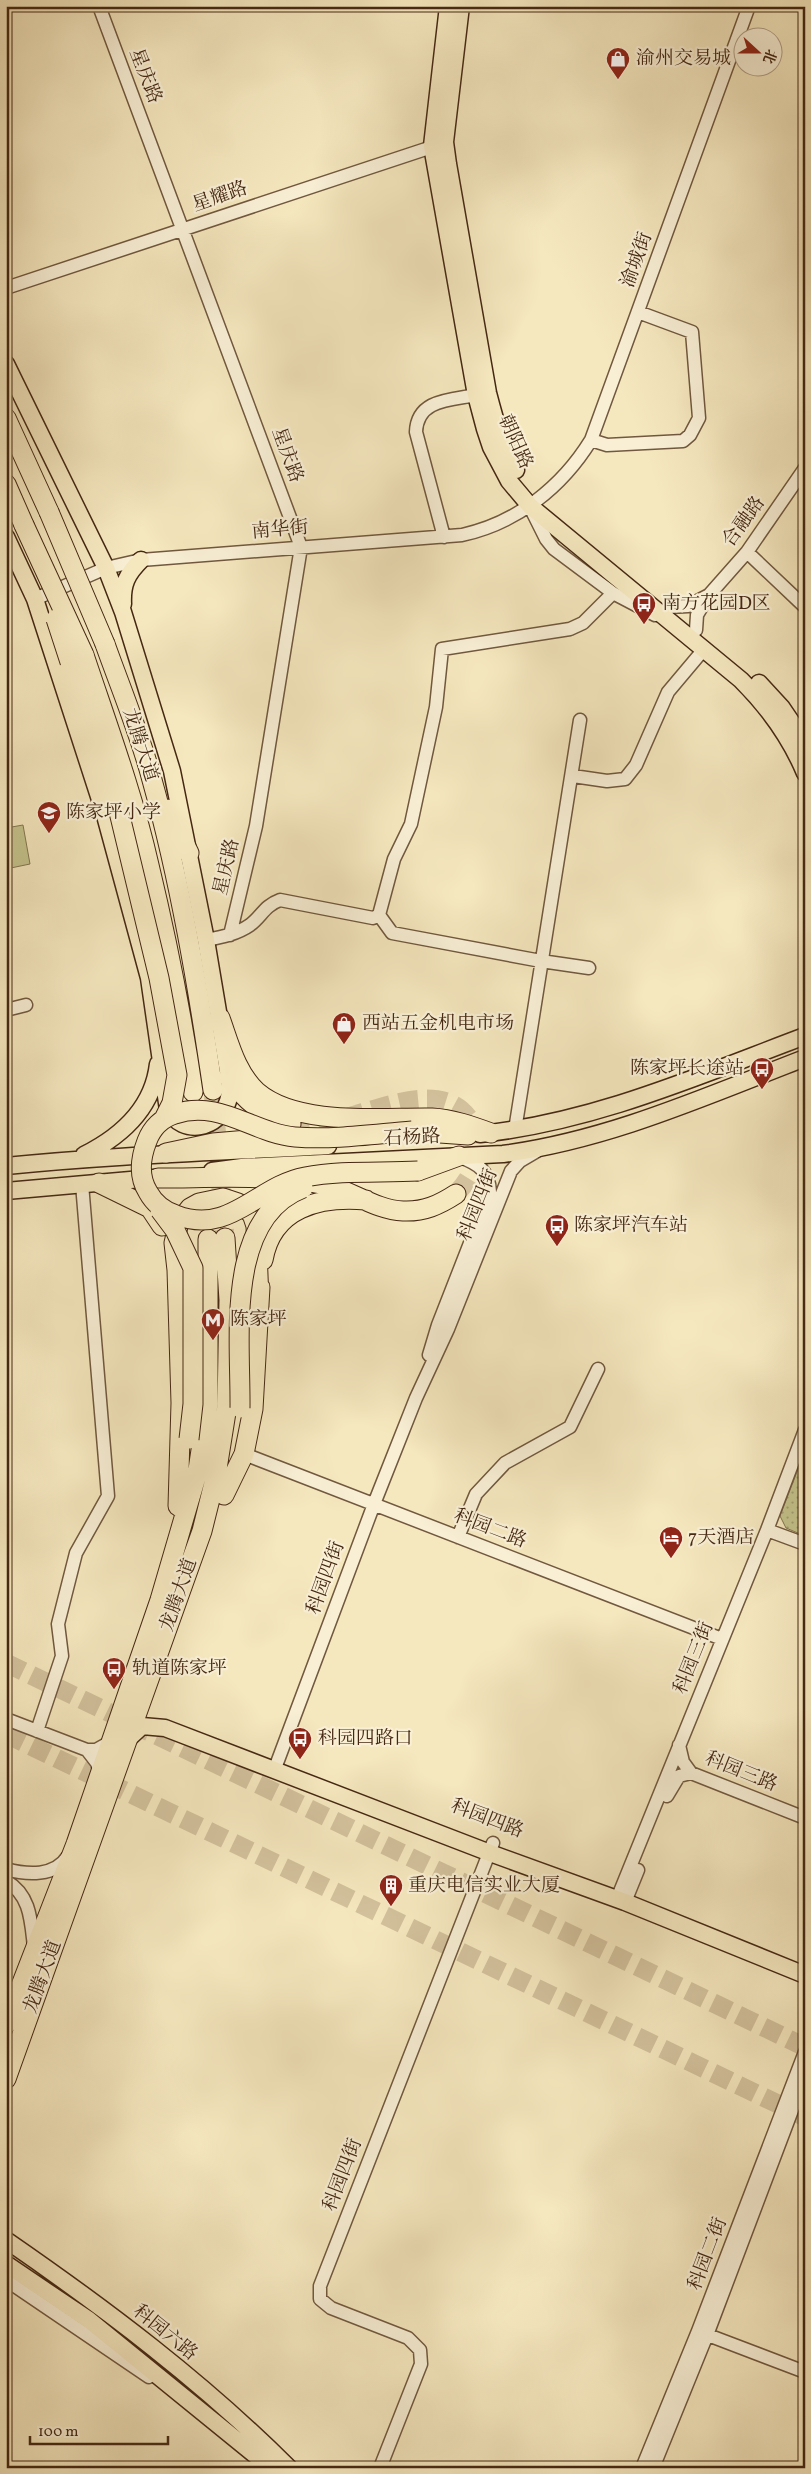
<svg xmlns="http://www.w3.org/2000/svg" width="811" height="2474" viewBox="0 0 811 2474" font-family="Vollkorn,'Noto Serif SC',serif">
<defs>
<pattern id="grass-dots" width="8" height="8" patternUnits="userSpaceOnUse" patternTransform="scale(1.25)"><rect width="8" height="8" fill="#c4c38c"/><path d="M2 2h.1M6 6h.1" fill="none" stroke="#a19e71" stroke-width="1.8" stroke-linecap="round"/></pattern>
</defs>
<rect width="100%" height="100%" fill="#f5e7be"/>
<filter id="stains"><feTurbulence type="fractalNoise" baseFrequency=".004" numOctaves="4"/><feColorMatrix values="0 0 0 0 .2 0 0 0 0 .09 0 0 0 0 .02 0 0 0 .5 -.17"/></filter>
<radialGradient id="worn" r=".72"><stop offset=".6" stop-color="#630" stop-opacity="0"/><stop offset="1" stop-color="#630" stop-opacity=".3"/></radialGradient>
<path fill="url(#grass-dots)" stroke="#847650" d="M805 1451V1536L786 1528 780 1516Z"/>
<path fill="#c4c38c" stroke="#847650" d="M23 825 30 864 6 869V828Z"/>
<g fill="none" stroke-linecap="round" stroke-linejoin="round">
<path stroke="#d2c19c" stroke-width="19" stroke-dasharray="19 9" stroke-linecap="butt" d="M213 1090 225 1238
M195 1111 206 1217
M291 1131C314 1127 336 1121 358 1114 397 1103 456 1079 476 1132 484 1155 471 1178 456 1194
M6 1663 805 2047
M6 1734 805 2117"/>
<g stroke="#71583e" stroke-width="15">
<path id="minor" d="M99 6 301 547 256 826 230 935
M6 288 441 144
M591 440 607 445 683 441 690 435 699 418 692 332 638 312
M531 509 546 539 554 549 613 593 655 615
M444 537 416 432C417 399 451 400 476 395
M747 552 805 607
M709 595 747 552 805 468
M35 599 106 568 141 560 462 535C517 523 562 487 591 440L749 6
M669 607 688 606 709 595 697 615 696 630
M573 776 607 781 625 779 636 765 668 692 705 648
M379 915 392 933 541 961 589 968
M206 940C222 937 237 934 250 925 262 916 264 906 280 900L373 918 379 915 394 859 411 824 436 707 442 649 570 629 583 623 613 593
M6 1010 26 1005
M515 1130 580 720
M429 1355 438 1325 490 1192C489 1171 479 1164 460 1157
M244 1454 722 1639
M767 1530 805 1544
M458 1537 476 1494 505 1463 570 1427 598 1369
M6 1719 87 1750
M37 1731 62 1656 58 1624 76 1553 108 1496 82 1184
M679 1745 683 1762 691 1773 805 1818
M274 1771 374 1504 416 1398 448 1329 511 1171 520 1161 537 1151
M100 1773 97 1763 87 1750H96L112 1741
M667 1796 679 1776 691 1773
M6 1869C27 1875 55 1877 68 1856
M6 1881C31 1895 31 1922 34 1947
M617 1899 767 1530 805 1430
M625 1902 638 1870
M6 2280 149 2377
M700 2332 805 2372
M380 2468 421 2364 420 2350 408 2338 331 2308 320 2299V2286L493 1843
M642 2468 698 2331 805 2052
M653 2468 707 2335 805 2076"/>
</g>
<g stroke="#452813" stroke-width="19">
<path id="major" d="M448 6 432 146 476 395 485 429 491 447 509 481 530 506 741 680C768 707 790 737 805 773
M461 6 445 142 448 164 488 393C495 420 502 446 516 470
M6 364 106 568 123 612 172 771 206 940 229 1077C229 1085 231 1093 228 1101 219 1129 183 1137 168 1110L149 978 104 812 35 599 6 537
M123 604C122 584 127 574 141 560
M759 683 782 708 805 742
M480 1134C594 1122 698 1076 805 1036
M84 1155C122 1136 153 1108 158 1064
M6 1166C113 1155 221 1152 328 1146
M212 1171 242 1167 503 1154C609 1140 706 1096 805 1058
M6 1191 153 1178
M129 1738 142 1726 165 1728 490 1853 625 1902 805 1975
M6 2240C106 2309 203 2382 289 2468
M6 2264 89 2320 271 2468"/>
</g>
<g stroke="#452813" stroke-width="21">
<path id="highway" d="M6 418 49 512
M6 484 24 525
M105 644C121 689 140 734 152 780 180 880 198 988 213 1090
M84 655C107 724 133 794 149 865 167 940 182 1016 193 1092
M70 662 119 812
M167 809 189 853
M220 1018C229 1043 236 1073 257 1092 298 1127 382 1117 432 1118 452 1119 472 1126 491 1133
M229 1077C245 1102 264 1115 291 1124
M412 1131 468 1135
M166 1153 213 1143 260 1139 285 1133
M418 1171 459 1156
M158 1178C215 1178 271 1174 326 1185 352 1191 376 1210 403 1211 424 1212 439 1205 456 1194
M99 1183 150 1208 162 1226
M263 1260C272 1207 320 1196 366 1200
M224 1495 244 1454 253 1409 260 1287
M178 1506 181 1403 177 1270 174 1243 179 1222 190 1208 199 1203 223 1198 238 1203 252 1214 256 1226 259 1300
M6 2024 76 1844 160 1600 198 1470 208 1404V1239
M6 2079 202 1531 216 1475 227 1406 229 1300 225 1238"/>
</g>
<use href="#minor" stroke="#f8efd5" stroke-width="12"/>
<use href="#major" stroke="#f5e7be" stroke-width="16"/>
<use href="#highway" stroke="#f5e7be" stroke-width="19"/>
<g stroke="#452813" stroke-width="21" stroke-linecap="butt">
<path id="highway-bridge" d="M49 512 105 644
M24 525 84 655
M56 619 70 662
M119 812 159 978 177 1075 172 1103 165 1117
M412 1131C374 1134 334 1140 295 1137 253 1133 219 1099 175 1114 162 1118 152 1128 147 1141 140 1159 138 1176 148 1192 154 1203 164 1211 176 1215 230 1236 257 1186 305 1177 341 1170 381 1173 418 1171
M160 1210 175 1230 193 1268V1404L189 1439
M240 1408C241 1341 224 1218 303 1188"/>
</g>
<use href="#highway-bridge" stroke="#f5e7be" stroke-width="19"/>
</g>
<defs>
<g id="shop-pin" transform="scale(1.25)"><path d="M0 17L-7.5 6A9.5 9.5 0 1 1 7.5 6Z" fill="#8f2418" stroke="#f8efd5"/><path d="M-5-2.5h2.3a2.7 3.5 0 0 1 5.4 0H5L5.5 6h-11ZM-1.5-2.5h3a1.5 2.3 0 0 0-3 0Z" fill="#fff"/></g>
<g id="bus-pin" transform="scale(1.25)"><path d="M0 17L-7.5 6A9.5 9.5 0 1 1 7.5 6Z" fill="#8f2418" stroke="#f8efd5"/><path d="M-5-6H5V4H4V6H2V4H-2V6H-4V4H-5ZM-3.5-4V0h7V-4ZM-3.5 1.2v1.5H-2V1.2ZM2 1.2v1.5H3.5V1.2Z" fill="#fff"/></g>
<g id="school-pin" transform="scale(1.25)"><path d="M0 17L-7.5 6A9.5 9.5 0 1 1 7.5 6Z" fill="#8f2418" stroke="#f8efd5"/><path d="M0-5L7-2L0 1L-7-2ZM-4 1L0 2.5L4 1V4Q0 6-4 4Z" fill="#fff"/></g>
<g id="metro-pin" transform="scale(1.25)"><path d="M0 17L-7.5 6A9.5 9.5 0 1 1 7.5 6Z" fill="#8f2418" stroke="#f8efd5"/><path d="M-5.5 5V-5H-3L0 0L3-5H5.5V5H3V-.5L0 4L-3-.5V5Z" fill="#fff"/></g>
<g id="hotel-pin" transform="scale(1.25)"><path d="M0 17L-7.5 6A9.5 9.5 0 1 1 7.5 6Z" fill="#8f2418" stroke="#f8efd5"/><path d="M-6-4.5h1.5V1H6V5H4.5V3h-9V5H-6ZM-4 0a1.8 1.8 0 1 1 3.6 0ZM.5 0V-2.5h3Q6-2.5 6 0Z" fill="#fff"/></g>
<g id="building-pin" transform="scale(1.25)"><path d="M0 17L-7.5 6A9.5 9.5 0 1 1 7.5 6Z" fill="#8f2418" stroke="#f8efd5"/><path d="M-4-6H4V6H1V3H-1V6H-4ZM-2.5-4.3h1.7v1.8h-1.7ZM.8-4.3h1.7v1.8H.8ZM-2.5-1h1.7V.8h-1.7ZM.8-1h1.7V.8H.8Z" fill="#fff"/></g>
</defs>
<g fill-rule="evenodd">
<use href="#shop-pin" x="618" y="59"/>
<use href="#bus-pin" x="644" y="604"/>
<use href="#school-pin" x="49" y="813"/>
<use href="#shop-pin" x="344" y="1024"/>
<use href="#bus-pin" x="762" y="1069"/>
<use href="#bus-pin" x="557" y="1226"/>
<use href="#metro-pin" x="213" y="1320"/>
<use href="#hotel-pin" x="671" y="1538"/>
<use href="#bus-pin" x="114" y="1669"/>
<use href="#bus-pin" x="300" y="1739"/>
<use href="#building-pin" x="391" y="1886"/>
</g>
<g text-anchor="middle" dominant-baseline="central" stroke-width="4.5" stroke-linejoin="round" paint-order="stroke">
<g font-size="19" fill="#452813" stroke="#f8efd5" text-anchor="start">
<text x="636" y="59">渝州交易城</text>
<text x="662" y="604">南方花园D区</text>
<text x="66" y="813">陈家坪小学</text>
<text x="362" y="1024">西站五金机电市场</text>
<text x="744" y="1069" text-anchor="end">陈家坪长途站</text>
<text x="574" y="1226">陈家坪汽车站</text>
<text x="230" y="1320">陈家坪</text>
<text x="688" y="1538">7天酒店</text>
<text x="132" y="1669">轨道陈家坪</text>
<text x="318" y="1739">科园四路口</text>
<text x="408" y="1886">重庆电信实业大厦</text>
</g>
<g font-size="19" fill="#452813" stroke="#f8efd5">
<text transform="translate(145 76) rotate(69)">星庆路</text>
<text transform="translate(220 197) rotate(-19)">星耀路</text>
<text transform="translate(637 260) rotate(-70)">渝城街</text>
<text transform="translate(515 442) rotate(66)">朝阳路</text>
<text transform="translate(287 455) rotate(70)">星庆路</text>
<text transform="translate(744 522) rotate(-54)">合融路</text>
<text transform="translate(280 530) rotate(-5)">南华街</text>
<text transform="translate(140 745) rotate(72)">龙腾大道</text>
<text transform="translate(227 867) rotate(-77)">星庆路</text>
<text transform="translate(412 1138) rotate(-3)">石杨路</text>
<text transform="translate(478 1205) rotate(-68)">科园四街</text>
<text transform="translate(490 1529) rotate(21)">科园二路</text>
<text transform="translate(326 1578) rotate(-70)">科园四街</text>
<text transform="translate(179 1595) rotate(-71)">龙腾大道</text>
<text transform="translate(694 1658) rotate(-68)">科园三街</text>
<text transform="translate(741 1772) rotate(22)">科园三路</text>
<text transform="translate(487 1819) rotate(21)">科园四路</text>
<text transform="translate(43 1977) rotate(-70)">龙腾大道</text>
<text transform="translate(343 2175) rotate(-69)">科园四街</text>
<text transform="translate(708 2254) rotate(-69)">科园二街</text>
<text transform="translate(165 2333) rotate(39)">科园六路</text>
</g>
</g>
<rect width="811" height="2474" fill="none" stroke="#f5e7be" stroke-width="25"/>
<rect x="8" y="8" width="796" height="2459" fill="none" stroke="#452813" stroke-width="2.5"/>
<rect x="12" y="12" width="786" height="2449" fill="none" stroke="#452813"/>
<g transform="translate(758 52) rotate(111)"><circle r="24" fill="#f8efd5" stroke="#b09f87"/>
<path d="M0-4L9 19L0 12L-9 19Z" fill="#8f2418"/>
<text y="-8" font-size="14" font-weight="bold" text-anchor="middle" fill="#452813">北</text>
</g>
<path d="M30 2436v8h138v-8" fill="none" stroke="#452813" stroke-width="2.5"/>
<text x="38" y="2436" font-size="15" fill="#452813" stroke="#f8efd5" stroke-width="4" paint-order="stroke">100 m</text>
<rect width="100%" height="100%" filter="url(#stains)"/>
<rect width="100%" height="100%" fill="url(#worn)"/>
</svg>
